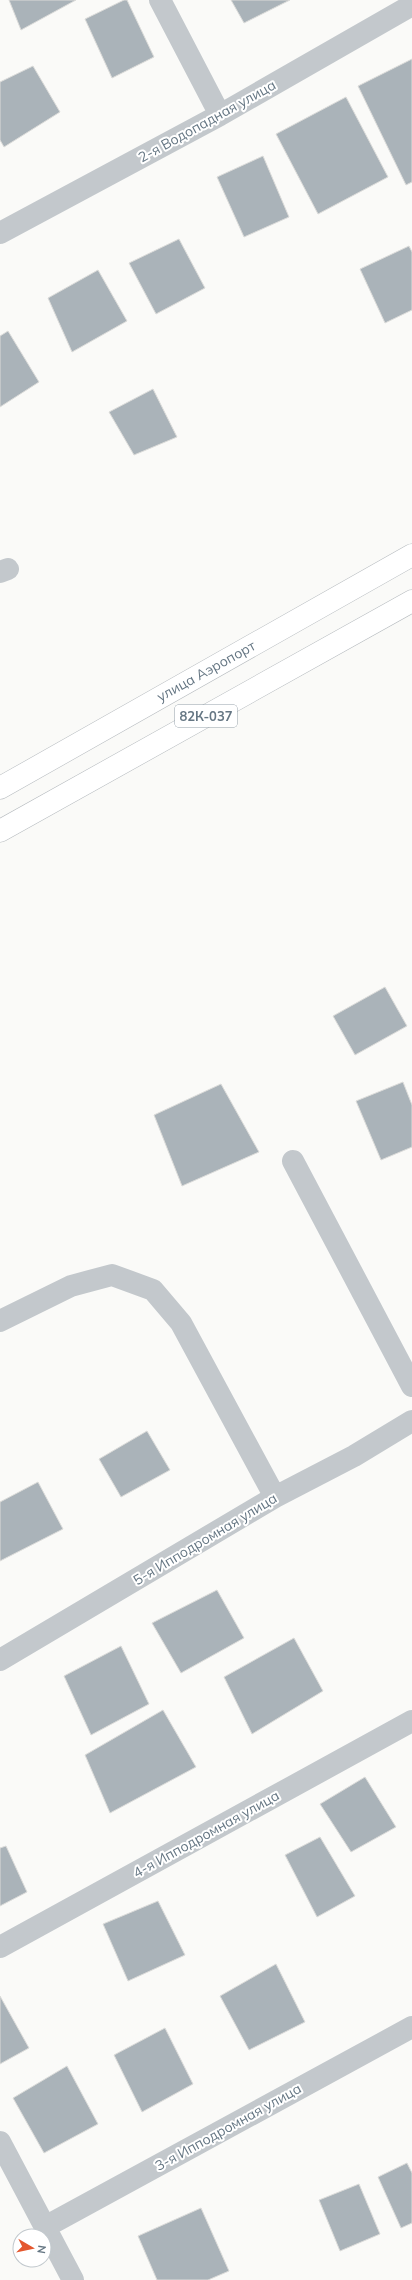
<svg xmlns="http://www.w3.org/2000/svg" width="412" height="2280" viewBox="0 0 412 2280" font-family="Mulish,sans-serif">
<rect width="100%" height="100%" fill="#fafaf8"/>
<path fill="#aab3b9" stroke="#dcdcda" d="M9 0H76L21 30Z
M124 0H127L154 57 112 78 85 19Z
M231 0H290L244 23Z
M412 59V182L406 185 358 86Z
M33 66 60 112 4 147 0 140V82Z
M346 97 388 177 318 214 276 134Z
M263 156 289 217 244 237 217 177Z
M179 239 205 288 156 314 129 263Z
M409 246 412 252V310L385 323 360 269Z
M98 270 127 321 72 352 48 298Z
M8 331 39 382 0 407V336Z
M153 389 177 437 134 455 109 412Z
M385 987 407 1026 355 1055 333 1016Z
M403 1082 412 1105V1147L381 1160 356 1101Z
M221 1084 259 1152 182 1186 154 1115Z
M147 1431 170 1470 121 1497 99 1459Z
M38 1482 63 1529 0 1561V1502Z
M217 1590 244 1638 181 1673 152 1623Z
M294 1638 323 1691 252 1734 224 1677Z
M121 1646 149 1704 91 1735 64 1676Z
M163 1710 196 1767 110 1813 85 1755Z
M365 1777 396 1827 351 1852 320 1804Z
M320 1837 355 1896 317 1917 285 1855Z
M6 1846 27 1892 0 1906V1848Z
M158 1901 185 1955 128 1981 103 1924Z
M276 1964 305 2022 249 2050 220 1996Z
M0 1996 29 2048 0 2064Z
M165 2028 193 2084 142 2112 114 2055Z
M67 2066 98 2124 44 2153 13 2098Z
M407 2163 412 2173V2223L401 2228 378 2177Z
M359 2184 380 2234 340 2251 319 2200Z
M201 2208 229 2271 208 2280H157L138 2236Z"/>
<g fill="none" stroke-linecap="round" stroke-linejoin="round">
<g stroke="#b5babe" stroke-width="23">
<path id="primary" d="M0 788 412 555
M0 831 412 601"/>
</g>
<path stroke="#c3c8cc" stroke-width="22" d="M160 0 220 115
M0 233 220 115 412 5
M0 572 8 569
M293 1161 412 1386
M0 1321 71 1286 112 1275 153 1290 181 1323 275 1497
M0 1660 275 1497 354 1456 412 1421
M0 1947 412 1721
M0 2142 73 2280
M45 2227 412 2027"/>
<use href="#primary" stroke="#fff" stroke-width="22"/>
</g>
<g text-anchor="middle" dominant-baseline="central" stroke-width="4" stroke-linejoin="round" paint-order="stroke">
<rect fill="#fff" stroke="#939fa8" stroke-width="1" x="175" y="705" width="62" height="22" rx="3"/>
<g font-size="13" font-weight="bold" fill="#657683">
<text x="206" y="716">82К-037</text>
</g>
<g font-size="14" fill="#657683" stroke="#fff">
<text transform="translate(207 121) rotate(-29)">2-я Водопадная улица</text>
<text transform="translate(206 671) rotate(-29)">улица Аэропорт</text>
<text transform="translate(205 1539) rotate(-31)">5-я Ипподромная улица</text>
<text transform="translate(206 1834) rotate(-29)">4-я Ипподромная улица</text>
<text transform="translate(228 2127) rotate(-29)">3-я Ипподромная улица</text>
</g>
</g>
<g transform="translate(32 2248) rotate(99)"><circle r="19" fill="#ffffff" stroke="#c1c8cd"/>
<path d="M0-3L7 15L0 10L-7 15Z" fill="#e4572e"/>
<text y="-6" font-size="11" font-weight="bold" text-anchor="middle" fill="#657683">N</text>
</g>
</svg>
